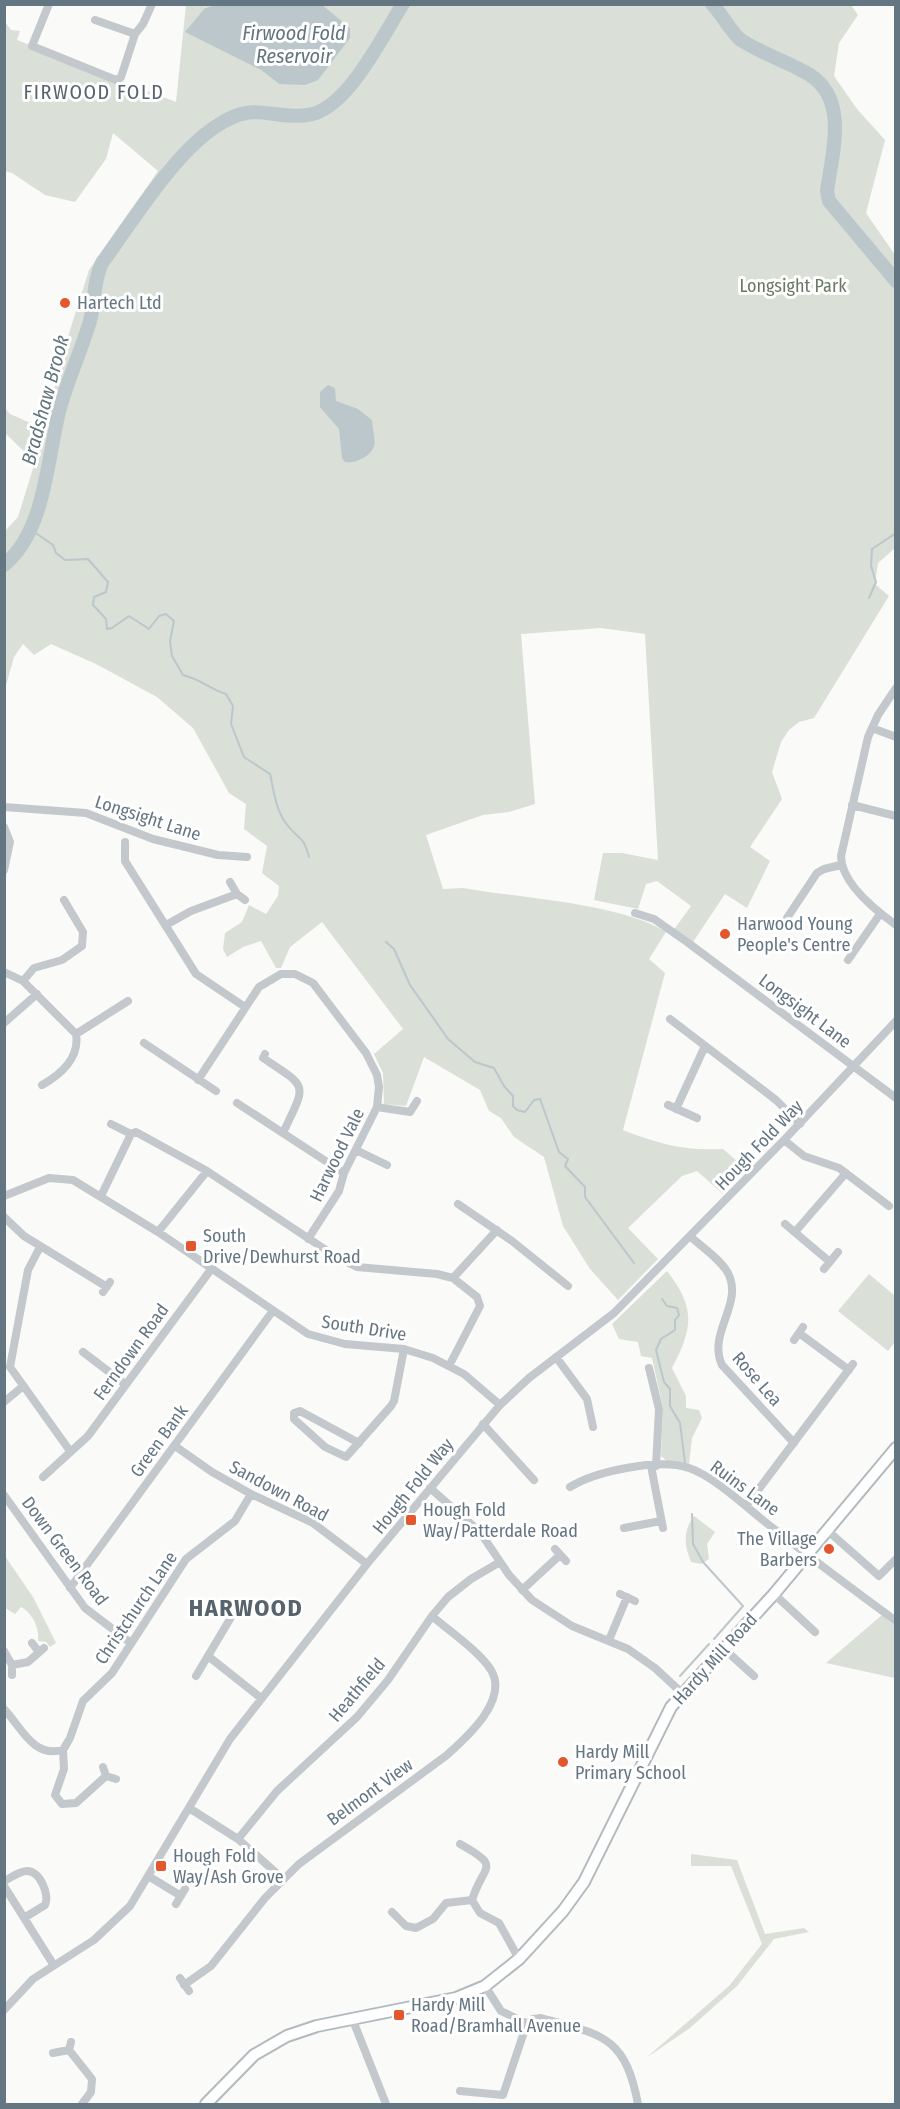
<svg xmlns="http://www.w3.org/2000/svg" width="900" height="2109" viewBox="0 0 900 2109" font-family="'Fira Sans Condensed',sans-serif">
<rect width="100%" height="100%" fill="#fafaf8"/>
<path fill="#dadfd7" d="M186 5H215L204 8 261 70 279 84 350 28 321 5H851L858 15 839 43 834 76 857 109 885 140 866 213 895 255V548L878 563 875 584 889 596 814 718 799 722 789 730 781 742 772 772 782 799 750 847 770 861 747 908 725 894 691 945 673 931 691 906 657 881 646 884 638 909 594 900 603 853H622L658 860 645 634 601 628 521 634 535 804 509 812 483 815 426 835 443 889 463 888C518 898 620 903 666 932L649 959 665 973 623 1130C659 1144 683 1151 723 1149L746 1169 723 1194 697 1171 682 1176 628 1228 658 1259 618 1300 590 1269 563 1226 544 1157 514 1137 501 1118 489 1111 480 1090 424 1057 406 1106 384 1104 383 1073 374 1054 403 1029 322 922 290 947 281 968H276L261 941 243 947 227 957 223 949 225 933 242 922 249 905 266 914 278 896 279 886 262 873 267 846 244 829 246 804 229 793 193 728 157 697 96 664 51 644 34 655 23 644 14 657 5 689V531L18 517 35 462 5 433V408L10 414 42 428 49 416 59 365 89 270 158 171 113 133 106 159 75 202 45 195 12 173 5 171V22L11 30 20 31 17 40 176 102Z
M667 1271C696 1308 693 1328 672 1368L686 1396V1408L699 1410 702 1418 692 1438 689 1464 669 1463 661 1456 663 1408 652 1358 641 1356 638 1342 619 1339 612 1324Z
M869 1274 895 1296V1342L888 1351 838 1311Z
M694 1516 715 1532 707 1544 709 1559 701 1564 691 1562C684 1545 683 1531 694 1516Z
M5 1556 33 1597 56 1643 50 1647 46 1642 38 1641C40 1629 32 1612 21 1607L15 1614 5 1608Z
M882 1615 895 1626V1678L826 1663Z
M691 1854 737 1860 765 1934 804 1928 809 1932 774 1939 737 1986 690 2028 646 2058 729 1986 762 1944 731 1866H691Z"/>
<path fill="#bbc7cb" d="M321 4 350 28V38L318 80 305 85 279 84 261 70 185 32 205 8 215 5Z
M328 385 335 388 336 401 358 409 372 420C372 428 376 439 374 446 371 457 354 464 345 462L342 458 339 429 320 407V392Z"/>
<g fill="none" stroke-linecap="round" stroke-linejoin="round">
<path stroke="#bbc7cb" stroke-width="2" d="M30 529 53 545 56 553 65 560 88 559 108 582 106 592 94 597 93 605 106 619 107 629 112 628 129 616 149 629 159 616 166 614 174 621 170 641 172 656 183 675C200 679 210 689 226 694L233 706 231 724 244 757 270 774C274 792 276 813 289 827 301 842 303 835 309 857
M869 598 876 582 871 566 872 549 896 533
M386 942 394 949 410 985 448 1039 475 1062 494 1068 504 1086 513 1096V1106L517 1110 525 1112 534 1100 540 1099 559 1152 568 1159 565 1166 585 1187V1197L634 1263
M662 1299 667 1306 677 1308 679 1315 675 1320V1330L661 1339 656 1350 664 1382 670 1389V1406L680 1423 685 1463
M692 1514 693 1544 703 1562 743 1606 714 1639
M680 1676 709 1644"/>
<path stroke="#bbc7cb" stroke-width="14" d="M712 4C722 14 733 35 741 40 762 54 789 62 810 75 849 100 832 154 827 191L829 201 896 281
M4 565C46 531 47 457 60 408 68 379 81 351 90 321 95 302 93 282 102 263 132 222 173 155 215 127 256 99 267 120 307 115 347 111 382 36 403 4"/>
<g stroke="#b3babf" stroke-width="14">
<path id="secondary" d="M206 2104 254 2055 287 2036 317 2026 456 1998 485 1986 519 1959 563 1911 584 1882 671 1707 774 1594 896 1448"/>
</g>
<path stroke="#c3c8cc" stroke-width="8" d="M49 4 32 46 116 80 121 77 135 34 143 24 152 4
M95 20 135 34
M896 688 878 715 868 737 841 856C841 883 875 910 896 925
M872 728 896 737
M852 805 896 816
M4 807 86 813 153 839 218 855 247 857
M4 827 10 842 4 870
M125 842V861L196 974 245 1007
M230 882 237 894 245 900
M635 913 654 919 687 942 896 1098
M787 918 817 873 824 869 841 865
M166 925 191 911 237 894
M848 960 880 914
M4 972 23 981 76 1034C80 1058 60 1075 42 1085
M23 981 34 968 62 960 82 946 83 932 64 900
M670 1019 776 1100 800 1124
M4 1023 37 994
M76 1034 128 1001
M144 1043 216 1091
M265 1054 263 1058C310 1089 306 1083 283 1133
M198 1080 259 987 281 974H295L313 983 366 1053 377 1075 379 1087 377 1107 344 1173 339 1191 308 1239
M237 1103 344 1173
M668 1105 697 1118
M377 1107 410 1112 417 1101
M676 1109 705 1046
M111 1124 131 1134
M784 1140 804 1156 839 1168 889 1206
M356 1150 387 1165
M4 1196 49 1178 73 1180 158 1232 308 1334 345 1344 404 1349 433 1358 464 1374 500 1405
M101 1196 131 1134 136 1132 207 1171 338 1258 357 1267 437 1274 453 1278 477 1297 480 1306 449 1366
M458 1204 512 1241 568 1286
M4 1217 24 1236 107 1287
M785 1224 830 1262
M158 1232 207 1171
M795 1232 846 1173
M691 1237C703 1248 720 1259 728 1273 744 1304 707 1333 722 1365L794 1443
M40 1247 28 1270 10 1367 70 1451
M824 1269 838 1252
M453 1278 497 1230
M103 1292 110 1282
M799 1333 849 1370
M794 1340 803 1327
M83 1352 125 1384
M556 1357 587 1399 593 1427
M649 1368 659 1409 656 1466
M4 1402 22 1387
M483 1424 534 1480
M359 1443 300 1411 294 1413V1419L325 1447 346 1457 391 1406 394 1401 404 1349
M175 1446 212 1472 251 1494 313 1523 367 1564
M651 1466 663 1528
M43 1477 88 1436 212 1268
M570 1487C596 1471 659 1458 689 1468 713 1476 744 1505 764 1521 807 1555 851 1588 896 1621
M430 1488 480 1532 509 1575 532 1600 572 1626 628 1649 655 1668 682 1693
M4 1495 85 1608 131 1643
M746 1506 853 1364
M624 1528 661 1521
M828 1531 879 1576 896 1559
M555 1549 566 1561
M70 1588 272 1312
M522 1590 560 1555
M620 1594 635 1601
M774 1594 815 1632
M609 1640 627 1597
M32 1643 39 1652
M723 1648 754 1676
M4 1651 12 1665V1675
M208 1656 261 1698
M12 1665 28 1662 44 1648
M196 1676 233 1614 221 1607
M4 1709C22 1728 33 1758 63 1750L70 1738 83 1701 112 1673 186 1559 235 1521 251 1494
M63 1750 64 1769 55 1795 62 1804 76 1803 106 1776
M103 1767 106 1776 116 1779
M189 1808 238 1839 283 1879
M238 1839 277 1791 357 1717 388 1680 432 1616 448 1597 471 1579 500 1562
M460 1844C503 1868 483 1864 472 1900
M150 1877 181 1896
M4 1881C11 1878 19 1871 27 1871 40 1871 50 1895 45 1905L24 1918
M4 1886 53 1964
M176 1904 185 1889
M392 1912 406 1926 416 1928 433 1919 446 1903 472 1900 480 1913 499 1923 519 1959
M180 1978 189 1991
M184 1985 211 1966 265 1898 299 1864 447 1755C467 1737 509 1700 491 1670 479 1651 449 1631 432 1616
M4 2010 33 1979 94 1940 130 1906 230 1739 367 1564 500 1405 529 1378 614 1313 784 1140 896 1021
M352 2018 386 2104
M525 2025 533 2019 541 2018C603 2035 625 2036 638 2104
M69 2050 92 2079 91 2092 82 2104
M53 2053 69 2050 71 2042
M460 2091 503 2095 525 2029 524 2022 501 2011 485 1986"/>
<use href="#secondary" stroke="#fff" stroke-width="10"/>
</g>
<g fill="#e4572e" stroke="#fff" stroke-width="2">
<circle cx="65" cy="303" r="6"/>
<circle cx="725" cy="934" r="6"/>
<rect x="185" y="1240" width="12" height="12" rx="3"/>
<rect x="405" y="1514" width="12" height="12" rx="3"/>
<circle cx="829" cy="1549" r="6"/>
<circle cx="563" cy="1762" r="6"/>
<rect x="155" y="1860" width="12" height="12" rx="3"/>
<rect x="393" y="2009" width="12" height="12" rx="3"/>
</g>
<g text-anchor="middle" dominant-baseline="central" stroke-width="6" stroke-linejoin="round" paint-order="stroke">
<g font-size="18" fill="#687a64" stroke="#fff">
<text x="793" y="286">Longsight Park</text>
</g>
<g font-size="18" fill="#657683" stroke="#fff" text-anchor="start">
<text x="77" y="303">Hartech Ltd</text>
<text x="737" y="924">Harwood Young<tspan x="737" dy="21">People's Centre</tspan></text>
<text x="203" y="1236">South<tspan x="203" dy="21">Drive/Dewhurst Road</tspan></text>
<text x="423" y="1510">Hough Fold<tspan x="423" dy="21">Way/Patterdale Road</tspan></text>
<text x="817" y="1539" text-anchor="end">The Village<tspan x="817" dy="21">Barbers</tspan></text>
<text x="575" y="1752">Hardy Mill<tspan x="575" dy="21">Primary School</tspan></text>
<text x="173" y="1856">Hough Fold<tspan x="173" dy="21">Way/Ash Grove</tspan></text>
<text x="411" y="2005">Hardy Mill<tspan x="411" dy="21">Road/Bramhall Avenue</tspan></text>
</g>
<g font-size="18" fill="#657683" stroke="#fff">
<text transform="translate(148 818) rotate(18)">Longsight Lane</text>
<text transform="translate(805 1011) rotate(37)">Longsight Lane</text>
<text transform="translate(759 1145) rotate(-46)">Hough Fold Way</text>
<text transform="translate(337 1155) rotate(-64)">Harwood Vale</text>
<text transform="translate(364 1328) rotate(9)">South Drive</text>
<text transform="translate(131 1352) rotate(-54)">Ferndown Road</text>
<text transform="translate(757 1379) rotate(49)">Rose Lea</text>
<text transform="translate(159 1441) rotate(-54)">Green Bank</text>
<text transform="translate(413 1486) rotate(-51)">Hough Fold Way</text>
<text transform="translate(745 1488) rotate(36)">Ruins Lane</text>
<text transform="translate(279 1491) rotate(28)">Sandown Road</text>
<text transform="translate(65 1551) rotate(53)">Down Green Road</text>
<text transform="translate(136 1608) rotate(-56)">Christchurch Lane</text>
<text transform="translate(715 1659) rotate(-48)">Hardy Mill Road</text>
<text transform="translate(357 1690) rotate(-50)">Heathfield</text>
<text transform="translate(370 1792) rotate(-36)">Belmont View</text>
</g>
<g font-size="20" font-style="italic" fill="#60757c" stroke="#fff">
<text x="294" y="33">Firwood Fold<tspan x="294" dy="23">Reservoir</tspan></text>
<text transform="translate(45 400) rotate(-75)">Bradshaw Brook</text>
</g>
<g font-size="20" letter-spacing="1.5" fill="#57646e" stroke="#fff">
<text x="94" y="92">FIRWOOD FOLD</text>
</g>
<g font-size="24" font-weight="bold" letter-spacing="1.5" fill="#57646e" stroke="#fff">
<text x="246" y="1608">HARWOOD</text>
</g>
</g>
<rect width="900" height="2109" fill="none" stroke="#657683" stroke-width="12"/>
</svg>
